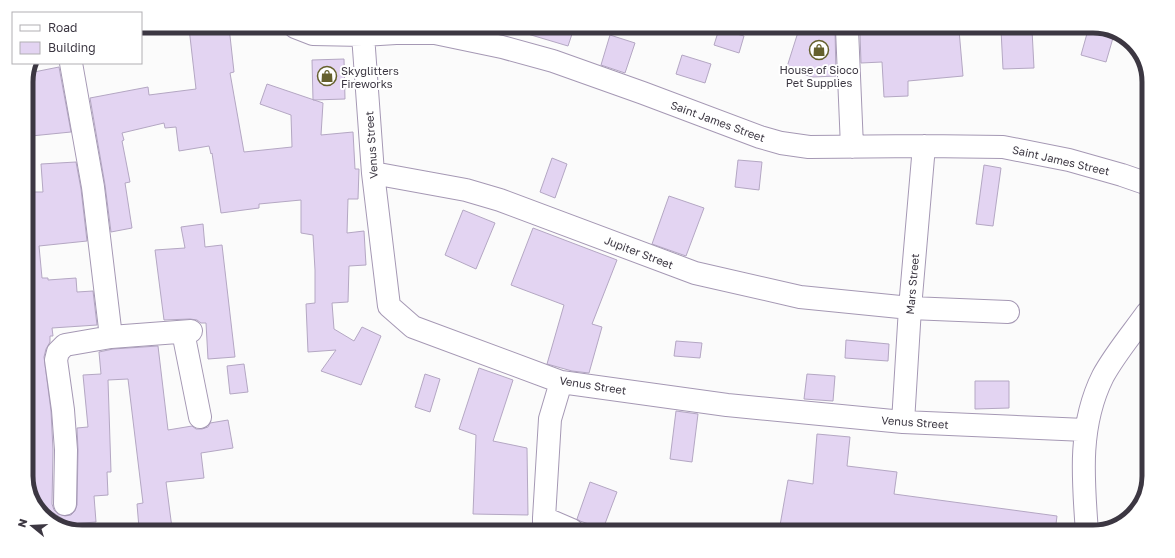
<svg xmlns="http://www.w3.org/2000/svg" width="1175" height="558" viewBox="0 0 1175 558" font-family="'Golos Text',sans-serif">
<rect width="100%" height="100%" fill="#fbfbfb"/>
<path fill="#e3d4f2" stroke="#b4a7c3" d="M200 26 229 27 234 72 230 73 244 152 292 147 291 115 260 104 267 84 323 103 321 135 353 132 355 169H359L358 199H348L347 233 364 231 366 265 349 266 348 302 332 303 334 329 354 341 362 327 381 336 361 385 321 371 336 350 308 352 306 304 315 303V270L313 235 301 233V200L259 204V208L221 213 212 153 211 154 209 146 179 151 176 127 165 128 164 123 122 133 124 140 122 141 130 182 125 183 132 228 111 232 105 185 90 98 148 87 149 95 196 89 189 28Z
M522 28H574L568 46 521 32Z
M719 29 744 36 739 53 714 45Z
M799 29H835L836 76 813 77 786 70Z
M916 30H959L963 76 908 81V96L884 97 882 62 861 63 860 34 899 32V31Z
M1001 30H1032L1034 68 1003 69Z
M1088 30 1115 31 1106 62 1081 55Z
M610 35 635 43 625 73 601 65Z
M682 55 711 64 705 83 676 74Z
M344 59 345 99 313 100 312 60Z
M59 67 71 132 31 136 26 97V79L29 73Z
M552 158 567 164 555 198 540 192Z
M738 160 762 162 759 190 735 187Z
M76 162 81 189 87 241 39 246 42 278H48V280L76 278 77 292 93 291 97 325 52 328 53 336H50V342L46 349 44 357 51 411 53 450 52 504 54 510 58 514 65 516 71 515 75 511 77 505 78 450 77 428 88 427 83 375 101 374 99 352 113 349 158 346 168 430 192 426 196 429H202L208 427 210 423 228 420 233 448 201 453 204 478 166 482 172 528H139L137 504 143 503 128 379 108 380 111 472H107L108 495 94 496 96 522 71 524 33 500 26 480V463L29 462 26 425V208H28L27 192H43L41 164Z
M984 165 1001 168 993 226 976 224Z
M669 196 704 208 686 256 652 244Z
M463 210 495 223 476 269 445 255Z
M203 224 205 247 222 245 235 357 208 359 206 323H201L197 320 190 319 164 320 155 250 185 248 181 227Z
M533 228 617 260 592 324 602 327 589 373 572 371 547 364 564 305 511 285Z
M846 340 889 344 888 361 845 358Z
M676 341 702 343 700 358 674 356Z
M244 364 248 392 230 394 227 366Z
M479 368 513 380 493 441 527 448 528 515 473 514 476 435 459 429Z
M425 374 440 379 430 412 415 407Z
M807 374 835 376 833 401 804 399Z
M975 381H1009V408L975 409Z
M676 411 698 414 692 462 670 459Z
M817 434 850 437 847 466 897 472 894 494 1057 516 1055 532 779 531 788 480 813 484Z
M590 482 617 492 603 529 580 521 577 519Z"/>
<g fill="none" stroke-linecap="round" stroke-linejoin="round">
<g stroke="#a598b4" stroke-width="24">
<path id="minor" d="M295 27 313 34 363 35 396 33H435L502 47 553 61 643 93 760 137 781 143 809 147 924 146 1003 147 1069 160 1122 175 1148 184
M847 29 852 147
M363 35 373 173 389 306 413 327 561 382 727 405 903 422 1085 430
M71 63 93 187 111 337
M373 173 466 190 500 200 695 273 800 297 910 308 1008 312
M183 332 200 417
M903 422 910 308 924 146
M65 504 66 450 63 410 56 360 58 352 65 345 111 337 191 331
M544 518 572 530
M544 530V518L550 419 561 382
M1087 532C1083 479 1078 426 1103 376 1115 354 1132 334 1147 313"/>
</g>
<use href="#minor" stroke="#fff" stroke-width="22"/>
</g>
<defs>
<g id="shop-ring" transform="scale(1)"><circle r="9.5" fill="#fff" stroke="#65602d" stroke-width="1.5"/><path d="M-5-2.5h2.3a2.7 3.5 0 0 1 5.4 0H5L5.5 6h-11ZM-1.5-2.5h3a1.5 2.3 0 0 0-3 0Z" fill="#65602d"/></g>
</defs>
<g fill-rule="evenodd">
<use href="#shop-ring" x="819" y="50"/>
<use href="#shop-ring" x="327" y="76"/>
</g>
<g text-anchor="middle" dominant-baseline="central" stroke-width="4" stroke-linejoin="round" paint-order="stroke">
<g font-size="11" fill="#3c3742" stroke="#fff">
<text x="819" y="69">House of Sioco<tspan x="819" dy="13">Pet Supplies</tspan></text>
<text x="341" y="70" text-anchor="start">Skyglitters<tspan x="341" dy="13">Fireworks</tspan></text>
</g>
<g font-size="11" fill="#3c3742" stroke="#fff">
<text transform="translate(718 121) rotate(20)">Saint James Street</text>
<text transform="translate(371 145) rotate(-94)">Venus Street</text>
<text transform="translate(1061 160) rotate(13)">Saint James Street</text>
<text transform="translate(639 252) rotate(21)">Jupiter Street</text>
<text transform="translate(912 284) rotate(-85)">Mars Street</text>
<text transform="translate(593 385) rotate(9)">Venus Street</text>
<text transform="translate(915 422) rotate(4)">Venus Street</text>
</g>
</g>
<path d="M0 0H1175V558H0ZM82 33H1093A49 49 0 0 1 1142 82V476A49 49 0 0 1 1093 525H82A49 49 0 0 1 33 476V82A49 49 0 0 1 82 33Z" fill="#fff" fill-rule="evenodd"/>
<path fill="none" stroke="#3c3742" stroke-width="5" d="M82 33H1093A49 49 0 0 1 1142 82V476A49 49 0 0 1 1093 525H82A49 49 0 0 1 33 476V82A49 49 0 0 1 82 33Z"/>
<rect x="12" y="12" width="130" height="52" fill="#ffffff" stroke="#b1afb3"/>
<rect x="20" y="25" width="20" height="6" fill="#ffffff" stroke="#b1afb3"/>
<text x="48" y="32" font-size="12" fill="#3c3742">Road</text>
<rect x="20" y="42" width="20" height="12" fill="#e3d4f2" stroke="#b1afb3"/>
<text x="48" y="52" font-size="12" fill="#3c3742">Building</text>
<g transform="translate(32 526) rotate(288)" stroke="#ffffff" stroke-width="3" paint-order="stroke">
<path d="M0-3L7 15L0 10L-7 15Z" fill="#3c3742"/>
<text y="-6" font-size="11" font-weight="bold" text-anchor="middle" fill="#3c3742">N</text>
</g>
</svg>
